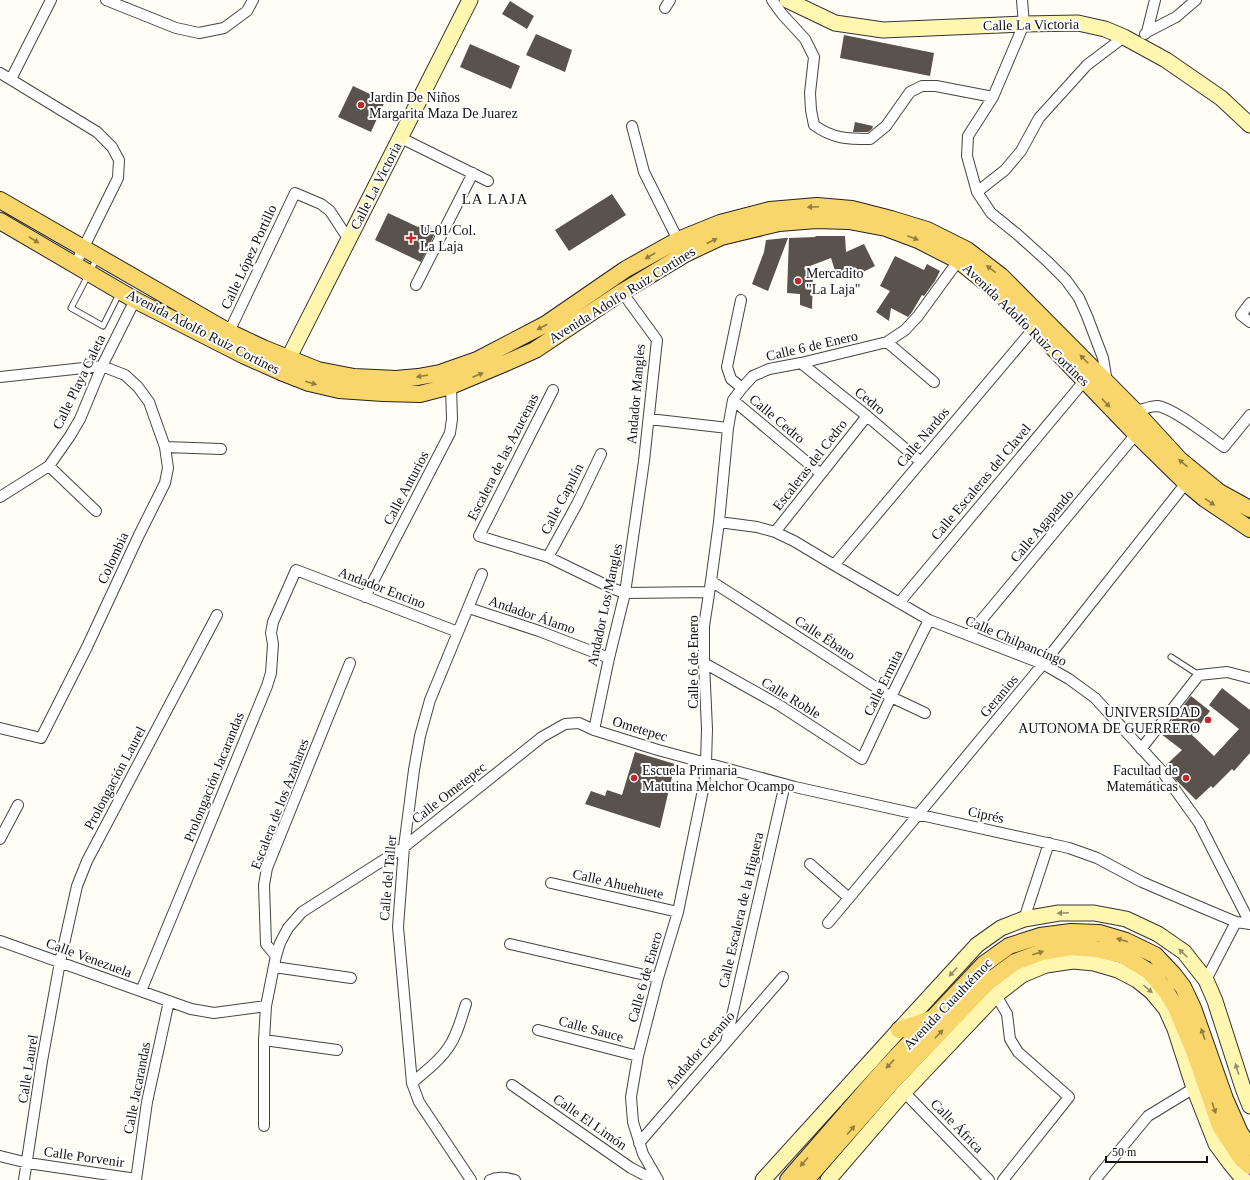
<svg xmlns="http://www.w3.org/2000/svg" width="1250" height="1180" viewBox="0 0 1250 1180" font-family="Georgia,serif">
<rect width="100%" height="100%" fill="#fffdf5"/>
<path fill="#5a524d" d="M510 1 534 16 527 29 502 14Z
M536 34 572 50 565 72 526 55Z
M844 35 934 53 930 76 840 58Z
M470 44 520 66 511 89 460 67Z
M353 86 385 101 371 132 338 117Z
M855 122 873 126 872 129 868 132H853Z
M612 194 626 215 569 251 555 230Z
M388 213 418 227 420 223 436 231 421 262 375 240Z
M815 236H845L846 252 864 244 875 266 855 276 838 280 831 258 810 266 813 277 812 309 800 305V294L787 293 789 238 816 237Z
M785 238H788L768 291 752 284 764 252 766 240Z
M895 256 924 270 927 264 940 271 935 281 924 296 922 295 912 312 908 317 891 308 889 321 876 312 890 291 880 286Z
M1222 688 1250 710V753L1234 771 1232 769 1213 788 1211 786 1196 800 1176 780 1166 765 1182 750 1161 734 1191 696 1210 711 1192 735 1214 756 1239 729 1209 705Z
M635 752 675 764 660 828 585 804 591 791 605 796 607 790 622 795Z"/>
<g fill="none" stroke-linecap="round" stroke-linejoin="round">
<g stroke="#444" stroke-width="7">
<path id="lane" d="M97 258 71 308 103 326 119 294
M1171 657 1199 675"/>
</g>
<g stroke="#444" stroke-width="12">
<path id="street" d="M106 0 176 28 199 33 224 28 247 11 253 0
M772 0 782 14 805 39 814 57 810 93 811 110 814 125C833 139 848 139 870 139L886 126 910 92 922 86H936L993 97
M1022 0 1024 24 993 97 968 136 967 156 977 192 991 213 1017 234 1048 262 1066 280 1079 298 1087 316 1103 358 1107 382
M665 8 670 0
M1147 32 1176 17 1196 0
M1145 34 1147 32 1155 0
M0 73 97 132 112 147 119 160 118 178 75 265
M11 79 51 0
M632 126 644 172 678 240
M401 138 488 181
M977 192 1005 170 1021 151 1039 118 1087 65 1124 37
M416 285 473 173
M741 300 727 367 731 379 742 388
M1250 303 1241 315 1250 322
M229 332 295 193 321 204 330 211 349 240
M887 342 934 382
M801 363 867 416 921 462
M0 377 102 366 125 375 138 387 149 402 165 447 168 468 165 483 139 535 87 647 41 738 0 728
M553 390 479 536 548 557 614 589 625 593 709 592
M733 400 821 474
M1133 413 1135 411C1142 410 1150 406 1157 406 1172 407 1210 437 1224 447L1250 415
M649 419 728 428
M165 447 221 449
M49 466 96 511
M0 497 49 466 70 436 80 419 102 366 135 300
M719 522 757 527 775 532 794 541 834 565 929 620 1043 664 1069 679 1095 698 1161 770 1199 823 1250 923
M775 532 867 416
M548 557 577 504 601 454
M834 565 1034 328
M711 581 891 697 925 713
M365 597 450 433 452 419 451 386
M899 603 1085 380
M469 608 539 631 609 658
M969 635 1136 434
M704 663 779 705 862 759 891 697 929 620
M594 730 609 658 625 593 644 461 657 340 622 292
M1141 749 1199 675 1227 672 1250 678
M0 839 18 805
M810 864 849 898
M551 883 678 912
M1024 919 1049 843
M828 923 849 898 1043 664 1186 483
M0 941 191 1009 214 1013 266 1006
M510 944 658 978
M276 956 266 944 264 885 267 868 350 663
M274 967 351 978
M1206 980 1236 922
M141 991 267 686 271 673 273 644 271 633 273 622 296 570 458 632
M996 995 1007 1014 1010 1039 1018 1052 1069 1097 1003 1180
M538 1030 638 1056
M264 1040 337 1050
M726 1042 785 784
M412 1083C424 1072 439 1062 448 1048 457 1036 461 1019 466 1004
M512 1085 631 1168 654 1180
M904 1092 989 1180
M264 1126V1040L266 1006 276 956 280 943 288 928 302 912 404 847 542 737 565 724 579 723 594 730 658 750 795 787 1069 848 1097 858 1142 882 1198 906 1236 922 1250 924
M639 1143 783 977
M0 1156 28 1163 136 1179
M24 1180 42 1061 60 962 77 886 87 861 217 615
M136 1180 147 1102 169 1001
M471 1180 419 1102 412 1083 398 927 404 847 414 770 420 736 430 700 482 574
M490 1180C498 1176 507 1178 515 1180
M658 1180 643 1154 633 1122 631 1097 638 1056 658 978 678 912 704 785 706 763 707 729 704 663V626L711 581 719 522 728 428 733 400 742 388 753 376 769 369 801 363 887 342 905 330 918 316 961 257
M1095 1180 1148 1116 1194 1088"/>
</g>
<g stroke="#333" stroke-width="17">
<path id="secondary" d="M787 0 835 23 883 30 1024 24 1078 23 1105 29 1124 37 1166 60 1221 98 1250 125
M283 369 470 0
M763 1180 899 1030 977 945 1001 928 1024 919 1059 913H1094L1126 919 1158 934 1184 952 1206 980 1215 1001 1243 1088 1250 1106
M828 1180 904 1092 996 995 1022 975 1046 965 1073 961 1094 963 1118 970 1137 980 1152 992 1166 1009 1175 1029 1194 1088 1216 1144 1230 1163 1244 1180"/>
</g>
<g stroke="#222" stroke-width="18">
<path id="primary" d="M0 200 229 332 263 348 318 370 354 377 396 379 418 377 440 373 477 360 546 324 626 269 678 240 720 223 770 210 817 206 852 209 891 219 927 230 967 250 1001 276 1135 411 1180 460 1219 492 1250 509
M0 221 135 300 245 356 281 372 309 383 339 390 383 393 420 394 451 386 508 362 535 350 622 292 685 254 721 237 779 223 816 220 849 221 886 228 918 240 959 261 995 290 1034 328 1136 434 1186 483 1205 499 1250 529
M899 1030 930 1019
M788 1180 882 1072 984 964 1009 946 1040 936 1071 932 1099 933 1126 941 1155 955 1173 974 1183 987 1193 1008 1225 1099 1240 1133 1250 1147
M806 1180 893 1081 989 981 1015 962 1042 952 1071 947 1096 949 1122 955 1150 972 1166 991 1176 1008 1194 1051 1220 1126 1241 1158 1250 1166"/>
</g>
<use href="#lane" stroke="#fff" stroke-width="5"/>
<use href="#street" stroke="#fff" stroke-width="10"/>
<use href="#secondary" stroke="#fff6b0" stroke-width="15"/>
<use href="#primary" stroke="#f9d66b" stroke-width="16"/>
</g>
<defs><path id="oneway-solid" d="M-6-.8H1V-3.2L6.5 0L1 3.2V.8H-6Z"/></defs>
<g fill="#917d42">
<use href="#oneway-solid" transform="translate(813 207) rotate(177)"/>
<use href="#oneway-solid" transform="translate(913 238) rotate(21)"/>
<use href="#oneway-solid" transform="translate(34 240) rotate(31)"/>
<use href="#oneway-solid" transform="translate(712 241) rotate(-25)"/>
<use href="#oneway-solid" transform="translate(650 256) rotate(150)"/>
<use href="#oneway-solid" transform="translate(991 269) rotate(-142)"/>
<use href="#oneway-solid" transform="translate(542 327) rotate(152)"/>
<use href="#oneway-solid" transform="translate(1084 359) rotate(-135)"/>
<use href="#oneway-solid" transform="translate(478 375) rotate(-23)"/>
<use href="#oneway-solid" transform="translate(422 376) rotate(170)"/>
<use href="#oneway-solid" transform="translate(311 383) rotate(16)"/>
<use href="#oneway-solid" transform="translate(1106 403) rotate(47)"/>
<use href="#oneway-solid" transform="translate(1183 463) rotate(-140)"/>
<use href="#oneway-solid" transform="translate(1210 502) rotate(34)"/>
<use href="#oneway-solid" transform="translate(1122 940) rotate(-162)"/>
<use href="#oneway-solid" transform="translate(1038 953) rotate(-18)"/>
<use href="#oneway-solid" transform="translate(939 1034) rotate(-46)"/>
<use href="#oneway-solid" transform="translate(1203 1034) rotate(-109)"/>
<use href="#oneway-solid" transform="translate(890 1064) rotate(133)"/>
<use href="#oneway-solid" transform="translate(1214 1108) rotate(71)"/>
<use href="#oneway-solid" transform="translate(851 1130) rotate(-49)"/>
<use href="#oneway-solid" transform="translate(804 1162) rotate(131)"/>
</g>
<g fill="#948f68">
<use href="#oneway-solid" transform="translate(1063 913) rotate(178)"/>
<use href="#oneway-solid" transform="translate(1183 953) rotate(-137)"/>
<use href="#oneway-solid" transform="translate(953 972) rotate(133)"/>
<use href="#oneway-solid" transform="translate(1148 989) rotate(40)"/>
<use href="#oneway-solid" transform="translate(1237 1069) rotate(-107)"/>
</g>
<g fill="#c4262e" stroke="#fff" stroke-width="1.5">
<circle cx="361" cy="105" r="4"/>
<path d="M409 232h4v4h4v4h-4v4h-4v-4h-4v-4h4z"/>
<circle cx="798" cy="281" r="4"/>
<circle cx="1208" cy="720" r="4"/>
<circle cx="634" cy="778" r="4"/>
<circle cx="1186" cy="778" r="4"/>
</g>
<g text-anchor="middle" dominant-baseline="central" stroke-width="4" stroke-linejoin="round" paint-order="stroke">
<g font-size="14" fill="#111" stroke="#fff">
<text transform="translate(1031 25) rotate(-1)">Calle La Victoria</text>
<text transform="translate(376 186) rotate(-63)">Calle La Victoria</text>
<text transform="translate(249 257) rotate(-65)">Calle López Portillo</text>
<text transform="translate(622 295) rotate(-32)">Avenida Adolfo Ruiz Cortines</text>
<text transform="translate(1026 325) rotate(44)">Avenida Adolfo Ruiz Cortines</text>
<text transform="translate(203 332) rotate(27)">Avenida Adolfo Ruiz Cortines</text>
<text transform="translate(812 346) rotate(-13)">Calle 6 de Enero</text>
<text transform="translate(79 382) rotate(-64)">Calle Playa Caleta</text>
<text transform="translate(636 394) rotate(-85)">Andador Mangles</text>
<text transform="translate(870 401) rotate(39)">Cedro</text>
<text transform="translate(777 419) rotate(40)">Calle Cedro</text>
<text transform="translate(923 437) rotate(-50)">Calle Nardos</text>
<text transform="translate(503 457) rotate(-63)">Escalera de las Azucenas</text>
<text transform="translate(810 465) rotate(-52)">Escaleras del Cedro</text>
<text transform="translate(981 482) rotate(-50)">Calle Escaleras del Clavel</text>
<text transform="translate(406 488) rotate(-62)">Calle Anturios</text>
<text transform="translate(562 499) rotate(-63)">Calle Capulín</text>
<text transform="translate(1042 526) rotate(-50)">Calle Agapando</text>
<text transform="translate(113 558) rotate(-65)">Colombia</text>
<text transform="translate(382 588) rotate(21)">Andador Encino</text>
<text transform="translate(605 605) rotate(-78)">Andador Los Mangles</text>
<text transform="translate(532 615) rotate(19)">Andador Álamo</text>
<text transform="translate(825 638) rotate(33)">Calle Ébano</text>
<text transform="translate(1016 641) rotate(23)">Calle Chilpancingo</text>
<text transform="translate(693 662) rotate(-90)">Calle 6 de Enero</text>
<text transform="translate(883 683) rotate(-64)">Calle Ermita</text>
<text transform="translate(999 696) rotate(-50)">Geranios</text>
<text transform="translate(791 698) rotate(31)">Calle Roble</text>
<text transform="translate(640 729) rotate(17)">Ometepec</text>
<text transform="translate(214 777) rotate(-68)">Prolongación Jacarandas</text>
<text transform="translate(115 778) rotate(-62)">Prolongación Laurel</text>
<text transform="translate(449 793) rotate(-38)">Calle Ometepec</text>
<text transform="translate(280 804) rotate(-69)">Escalera de los Azahares</text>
<text transform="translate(986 815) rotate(12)">Ciprés</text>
<text transform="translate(388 878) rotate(-85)">Calle del Taller</text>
<text transform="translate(618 884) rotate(13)">Calle Ahuehuete</text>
<text transform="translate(741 910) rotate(-77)">Calle Escalera de la Higuera</text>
<text transform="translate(89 958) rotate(20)">Calle Venezuela</text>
<text transform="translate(645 977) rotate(-74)">Calle 6 de Enero</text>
<text transform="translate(948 1004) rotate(-46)">Avenida Cuauhtémoc</text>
<text transform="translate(591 1029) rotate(15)">Calle Sauce</text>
<text transform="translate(700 1050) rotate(-49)">Andador Geranio</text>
<text transform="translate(28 1069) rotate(-81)">Calle Laurel</text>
<text transform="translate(137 1088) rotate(-79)">Calle Jacarandas</text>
<text transform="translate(590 1122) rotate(35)">Calle El Limón</text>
<text transform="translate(957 1126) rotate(46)">Calle África</text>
<text transform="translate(84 1157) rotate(8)">Calle Porvenir</text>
</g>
<g font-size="14" fill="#111" stroke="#fff" text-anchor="start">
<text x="369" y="97">Jardin De Niños<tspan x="369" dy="16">Margarita Maza De Juarez</tspan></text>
<text x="420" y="230">U-01 Col.<tspan x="420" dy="16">La Laja</tspan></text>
<text x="806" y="273">Mercadito<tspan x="806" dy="16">"La Laja"</tspan></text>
<text x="1200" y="712" text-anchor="end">UNIVERSIDAD<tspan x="1200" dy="16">AUTONOMA DE GUERRERO</tspan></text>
<text x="642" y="770">Escuela Primaria<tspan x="642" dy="16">Matutina Melchor Ocampo</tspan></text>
<text x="1178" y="770" text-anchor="end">Facultad de<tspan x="1178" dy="16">Matemáticas</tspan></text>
</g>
<g font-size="15" letter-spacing="1" fill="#111" stroke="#fff">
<text x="495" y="199">LA LAJA</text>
</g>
</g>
<path d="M1106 1156v6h101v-6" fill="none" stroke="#111111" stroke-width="2"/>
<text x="1112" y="1156" font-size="12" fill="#111111" stroke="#ffffff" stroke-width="3" paint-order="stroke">50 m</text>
</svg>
